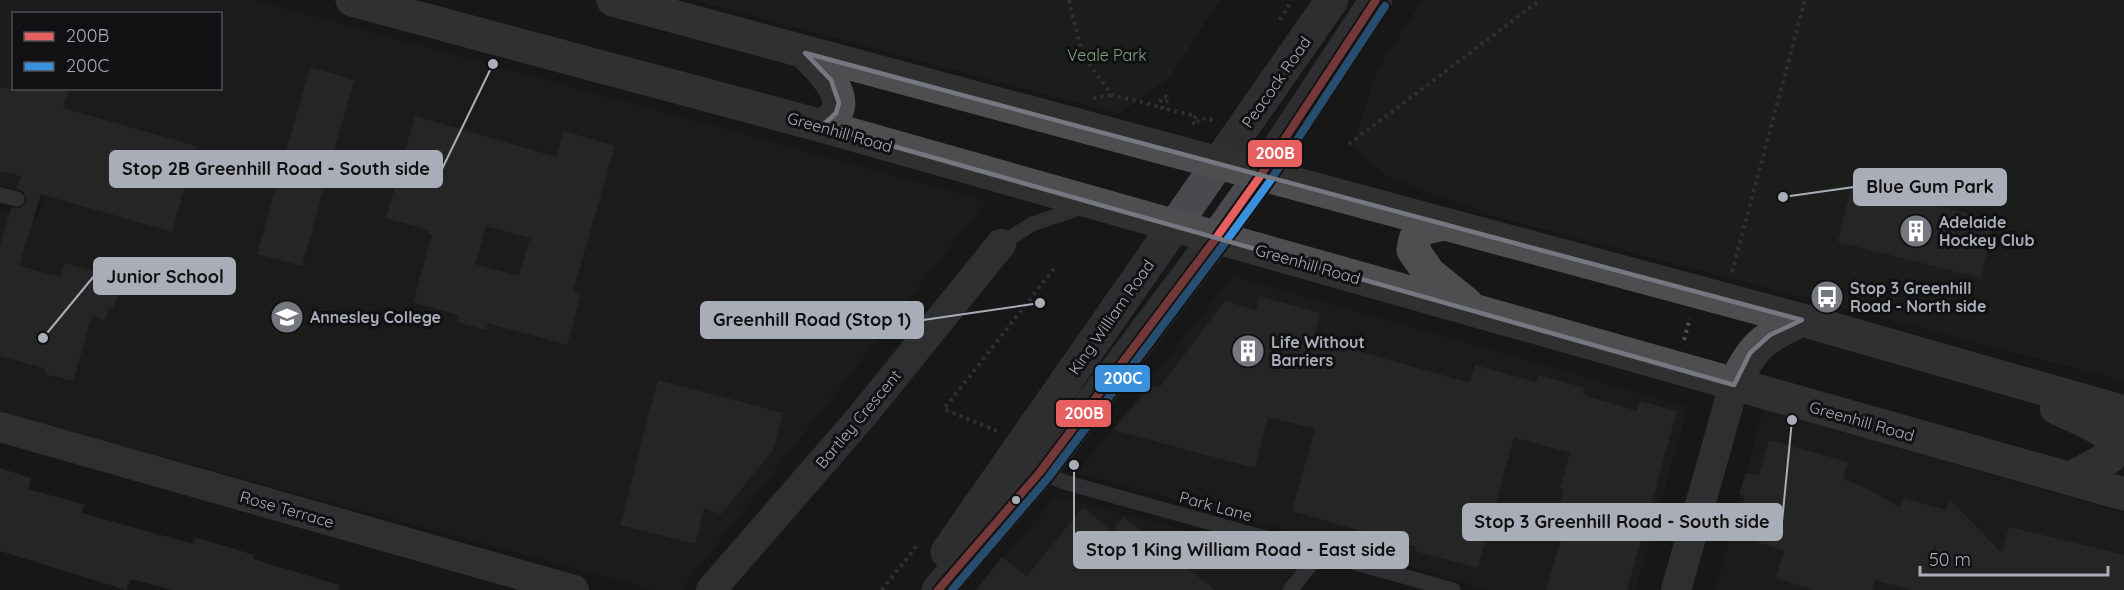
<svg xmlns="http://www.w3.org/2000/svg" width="2124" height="590" viewBox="0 0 2124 590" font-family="Quicksand,sans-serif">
<rect width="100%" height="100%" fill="#171717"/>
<path fill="#212123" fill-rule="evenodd" d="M0 0H254L986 201 681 590H655L0 413V212L36 221 45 198 0 185ZM14 14H220V88H14Z
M1233 276 1688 407 1635 590H1487L1335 543 1077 473Z
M1764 407 2124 513V590H1716Z
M1056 496 1304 563 1283 590H976Z"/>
<path fill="#1d241e" d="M693 0H1220L1169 78 1119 114Z
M1423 0H2124V381L1496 217 1387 176 1353 146 1377 71Z
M237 292 309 314 277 420 207 398Z"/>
<path fill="#353536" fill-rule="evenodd" d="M310 67 354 80 302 266 257 254Z
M0 88H69L63 108 196 146 172 232 41 194 19 266 60 277 64 263 122 279 113 310 108 308 105 320 92 316 73 381 45 374 46 369 0 356V246L11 208H20L27 201 24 192 17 189 21 176 0 171Z
M415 116 556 157 564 131 615 146 573 291 581 294 567 345 488 323 486 330 457 322 459 315 413 302 432 235 428 234 429 230 386 218ZM486 226 530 238 519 276 475 264Z
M1852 184 1995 220 1981 278 1838 242Z
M1259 296 1320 313 1313 338 1470 383 1475 365 1536 382 1538 375 1585 388 1583 395 1637 411 1640 401 1677 411 1627 590H1546L1565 526 1554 523 1564 489 1560 488 1570 453 1514 437 1478 568 1415 551 1417 547 1292 511 1315 429 1268 417 1255 468 1113 430 1151 386 1159 388 1225 301 1256 310Z
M658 380 783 413 773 450 721 514 704 509 695 544 620 525Z
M1769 440 1848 462 1843 479 1866 488 1900 508 1903 498 1946 510 1949 499 2002 553 2009 527 2124 555V590H1913L1875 580 1872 590H1814L1776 578 1784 550 1733 535 1745 496 1739 494 1746 473 1759 476Z
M0 468 31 478 28 489 85 505 82 513 193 544 195 538 215 543 254 555 253 559 339 585V590H173L131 579 126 590 0 551Z
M1083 507 1112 531 1123 517 1215 590H976L1002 557 1027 576Z"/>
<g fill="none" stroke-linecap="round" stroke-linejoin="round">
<path stroke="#4d4e52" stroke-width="4" stroke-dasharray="3 4.5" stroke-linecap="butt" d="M1069 0 1082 54 1112 95 1157 106 1164 96 1169 98 1162 108 1196 116 1192 122 1196 125 1200 118 1213 120
M1280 20 1292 0
M1093 98 1112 95
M1349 144 1540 0
M1732 272 1805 0
M1684 340 1690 318
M997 431 944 409 1057 265
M882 590 919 543"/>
<path stroke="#4b4c50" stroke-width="15" d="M0 195 17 199
M1001 244 1032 224 1083 207
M1040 472 1064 482 1453 590
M1290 590 1320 553"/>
<path stroke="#4b4c50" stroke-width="30" d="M0 427 574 590
M711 590 862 416 1001 244
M1676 590 1734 385"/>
<path stroke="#4a4a4e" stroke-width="33" d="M947 552 1332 0
M938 590 1040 472 1216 238 1261 175 1376 0"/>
<path stroke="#4e4e51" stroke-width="33" d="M352 0 822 126 2124 494
M613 0 1802 320 2124 412
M805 53C818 67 848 92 836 113 833 118 826 123 822 126
M1444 224C1423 229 1415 227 1413 250L1429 273 1466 303
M1734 385C1754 345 1761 339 1802 320
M2056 408C2071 416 2099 424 2110 438 2114 444 2111 451 2110 457L2069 479"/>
<g stroke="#111113" stroke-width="12">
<path id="bus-1" d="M938 590 1040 472 1216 238 1261 175 1376 0"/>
</g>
<g stroke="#111113" stroke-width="12">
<path id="bus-2" d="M952 590 1048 478 1224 244 1270 181 1385 6"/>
</g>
<use href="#bus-1" stroke="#e66060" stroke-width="8"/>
<use href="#bus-2" stroke="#3a90db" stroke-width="8"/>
</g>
<path d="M0 0H2124V590H0ZM805 53 1802 320 1770 335 1750 353 1734 385 822 126 836 113 839 103 831 80Z" fill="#171717" fill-opacity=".55" fill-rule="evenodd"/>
<path fill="none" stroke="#757880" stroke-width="4.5" stroke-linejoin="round" d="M805 53 1802 320 1770 335 1750 353 1734 385 822 126 836 113 839 103 831 80Z"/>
<defs>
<g id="building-disc" transform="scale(1.725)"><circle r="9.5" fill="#757880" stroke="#111113"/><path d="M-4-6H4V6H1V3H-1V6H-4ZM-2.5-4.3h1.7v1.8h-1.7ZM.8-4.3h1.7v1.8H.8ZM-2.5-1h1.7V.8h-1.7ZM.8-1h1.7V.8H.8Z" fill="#fff"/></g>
<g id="bus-disc" transform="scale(1.725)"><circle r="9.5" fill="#757880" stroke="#111113"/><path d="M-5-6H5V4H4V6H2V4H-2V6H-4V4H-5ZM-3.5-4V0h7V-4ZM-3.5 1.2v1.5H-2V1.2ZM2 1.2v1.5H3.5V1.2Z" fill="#fff"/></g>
<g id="school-disc" transform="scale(1.725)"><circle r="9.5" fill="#757880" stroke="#111113"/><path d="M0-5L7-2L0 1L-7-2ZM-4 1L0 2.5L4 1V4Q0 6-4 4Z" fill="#fff"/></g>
</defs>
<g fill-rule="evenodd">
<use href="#building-disc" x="1916" y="231"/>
<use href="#bus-disc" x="1827" y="297"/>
<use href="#school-disc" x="287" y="317"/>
<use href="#building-disc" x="1248" y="351"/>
</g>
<circle fill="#a8adb8" stroke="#111113" stroke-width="2" cx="1016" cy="500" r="5"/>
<g text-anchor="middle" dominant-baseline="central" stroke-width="6" stroke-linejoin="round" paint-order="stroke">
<g font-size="16" fill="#7fa381" stroke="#111113">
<text x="1107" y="55">Veale Park</text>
</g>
<g font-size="16" fill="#a8adb8" stroke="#111113">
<text transform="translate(1276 82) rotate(-55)">Peacock Road</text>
<text transform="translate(840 132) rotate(16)">Greenhill Road</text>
<text transform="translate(1308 264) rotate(16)">Greenhill Road</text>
<text transform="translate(1111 317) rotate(-55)">King William Road</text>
<text transform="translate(858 419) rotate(-50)">Bartley Crescent</text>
<text transform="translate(1862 421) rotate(16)">Greenhill Road</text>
<text transform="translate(1216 506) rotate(15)">Park Lane</text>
<text transform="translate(287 509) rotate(16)">Rose Terrace</text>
</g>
<g font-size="16" font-weight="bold" fill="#a8adb8" stroke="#111113" text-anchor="start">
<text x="1939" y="222">Adelaide<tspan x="1939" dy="18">Hockey Club</tspan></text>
<text x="1850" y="288">Stop 3 Greenhill<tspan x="1850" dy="18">Road - North side</tspan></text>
<text x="310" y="317">Annesley College</text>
<text x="1271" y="342">Life Without<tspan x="1271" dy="18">Barriers</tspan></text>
</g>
</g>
<path fill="none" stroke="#a8adb8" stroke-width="2" d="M493 64L442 169M1783 197L1854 187M43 338L94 276M1040 303L923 320M1792 420L1782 522M1074 465L1074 550"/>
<g fill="#a8adb8" stroke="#111113" stroke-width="2">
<circle cx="493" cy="64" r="6"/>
<circle cx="1783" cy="197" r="6"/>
<circle cx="43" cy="338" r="6"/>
<circle cx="1040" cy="303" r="6"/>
<circle cx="1792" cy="420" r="6"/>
<circle cx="1074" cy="465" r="6"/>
</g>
<g fill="#a8adb8" stroke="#a8adb8" stroke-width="2">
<rect x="110" y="151" width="332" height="36" rx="6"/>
<rect x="1854" y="169" width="152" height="36" rx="6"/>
<rect x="94" y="258" width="141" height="36" rx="6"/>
<rect x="701" y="302" width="222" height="36" rx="6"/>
<rect x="1463" y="504" width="319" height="36" rx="6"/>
<rect x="1074" y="532" width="334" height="36" rx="6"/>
</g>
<g font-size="18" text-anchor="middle" font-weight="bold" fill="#111">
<text x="276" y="175">Stop 2B Greenhill Road - South side</text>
<text x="1930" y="193">Blue Gum Park</text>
<text x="165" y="283">Junior School</text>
<text x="812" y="326">Greenhill Road (Stop 1)</text>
<text x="1622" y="528">Stop 3 Greenhill Road - South side</text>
<text x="1241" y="556">Stop 1 King William Road - East side</text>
</g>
<g stroke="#111113" stroke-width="2">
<rect x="1247" y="139" width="56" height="29" rx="6" fill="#e66060"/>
<rect x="1094" y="364" width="57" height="29" rx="6" fill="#3a90db"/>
<rect x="1055" y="399" width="57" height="29" rx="6" fill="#e66060"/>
</g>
<g font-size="16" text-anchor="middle" font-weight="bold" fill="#fff">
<text x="1275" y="159">200B</text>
<text x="1123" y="384">200C</text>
<text x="1084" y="419">200B</text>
</g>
<rect x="12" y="12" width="210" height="78" fill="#111113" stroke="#4d4f55" stroke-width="1.5"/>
<rect x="24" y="32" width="30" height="9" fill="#e66060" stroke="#4d4f55" stroke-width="1.5"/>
<text x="66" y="42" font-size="18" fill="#a8adb8">200B</text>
<rect x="24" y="62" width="30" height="9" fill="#3a90db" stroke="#4d4f55" stroke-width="1.5"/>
<text x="66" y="72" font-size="18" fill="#a8adb8">200C</text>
<path d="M1920 566v9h188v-9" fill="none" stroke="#a8adb8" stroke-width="3"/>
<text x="1929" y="566" font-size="18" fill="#a8adb8" stroke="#111113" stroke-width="4.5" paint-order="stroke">50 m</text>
</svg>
